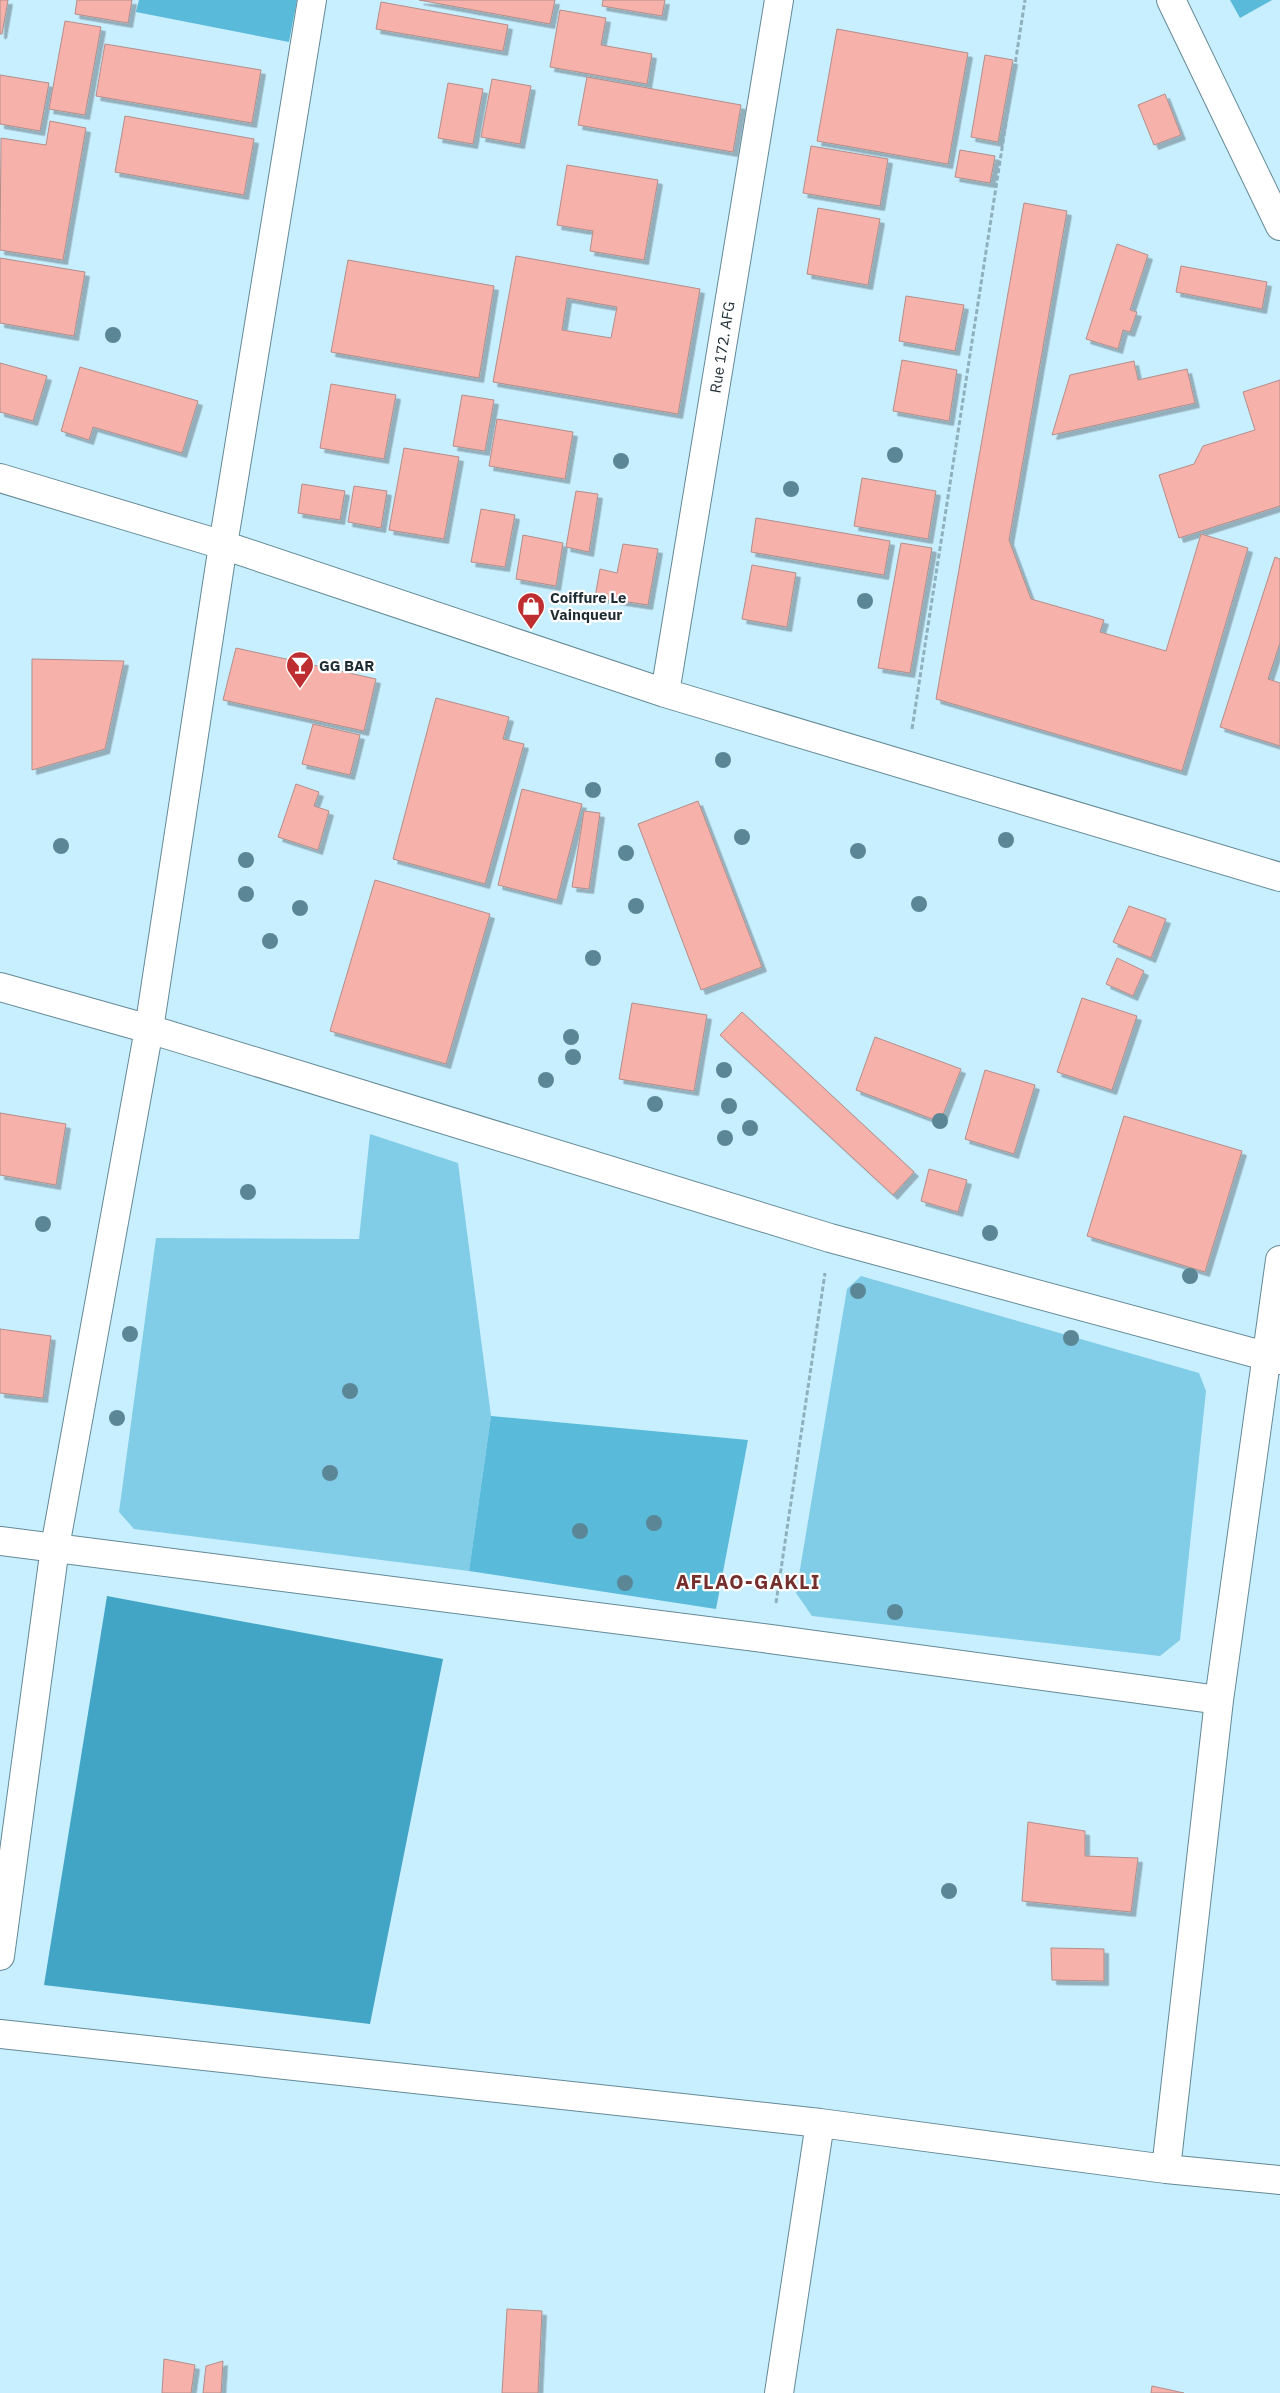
<svg xmlns="http://www.w3.org/2000/svg" width="1280" height="2393" viewBox="0 0 1280 2393" font-family="'IBM Plex Sans',sans-serif">
<defs>
<filter id="shadow"><feDropShadow dx="4.5" dy="4.5" stdDeviation="0" flood-color="#0004"/></filter>
</defs>
<rect width="100%" height="100%" fill="#c8efff"/>
<path fill="#81cce7" d="M370 1134 458 1163 491 1416 469 1571 134 1529 119 1512 156 1238 359 1239Z
M861 1276 1199 1373 1206 1391 1180 1640 1160 1656 812 1616 796 1593 847 1289Z"/>
<path fill="#59bada" d="M139 0H297L289 42 136 12Z
M1230 0H1272L1240 18Z
M491 1416 748 1440 716 1609 469 1571Z"/>
<path fill="#42a5c5" d="M107 1596 443 1659 370 2024 44 1985Z"/>
<path fill="#f6b1ab" stroke="#b38d89" fill-rule="evenodd" filter="url(#shadow)" d="M0 0H8L2 34H0Z
M77 0H132L128 23 75 14Z
M419 0H555L550 24Z
M603 0H665L662 16 602 6Z
M381 2 508 25 503 51 376 29Z
M560 10 606 18 601 45 652 54 647 84 550 67Z
M65 21 101 27 85 115 49 109Z
M837 29 968 53 948 164 817 141Z
M105 44 261 70 252 123 96 96Z
M985 55 1013 60 998 142 971 137Z
M0 75 49 83 40 131 0 124Z
M587 77 741 105 733 152 578 125Z
M492 79 531 86 520 144 481 137Z
M448 83 483 89 473 144 438 138Z
M1165 94 1181 135 1154 145 1138 105Z
M125 116 254 139 244 195 115 172Z
M50 121 86 128 63 260 0 250 1 138 46 145Z
M811 146 888 159 880 206 803 193Z
M960 150 995 156 990 183 955 177Z
M567 165 658 180 644 260 590 251 593 231 557 225Z
M1024 203 1067 211 1009 540 1031 599 1104 620 1100 632 1166 651 1201 534 1248 548 1182 771 936 699Z
M818 208 880 219 868 285 807 274Z
M1117 244 1148 255 1130 310 1137 312 1130 332 1123 330 1118 349 1086 339Z
M516 256 700 289 678 414 493 382ZM567 298 617 307 611 338 562 330Z
M0 258 85 272 74 336 0 323Z
M348 260 494 286 479 378 331 352Z
M1181 266 1267 282 1262 309 1176 292Z
M906 296 964 305 955 351 899 341Z
M902 360 957 370 949 421 893 411Z
M1134 361 1138 380 1187 369 1195 403 1052 435 1070 375Z
M0 363 47 376 33 421 0 412Z
M80 367 198 401 182 453 93 427 89 440 61 431Z
M1280 380V506L1179 538 1159 475 1194 464 1203 446 1255 430 1243 392Z
M331 384 396 395 384 459 320 448Z
M462 395 494 400 485 451 453 446Z
M497 419 573 432 565 479 489 466Z
M404 448 459 457 444 539 389 530Z
M862 478 936 491 928 539 854 526Z
M302 484 345 491 340 520 298 513Z
M354 486 387 491 381 528 348 522Z
M576 491 598 494 589 552 566 547Z
M481 509 515 515 505 567 471 562Z
M756 518 890 541 884 575 751 552Z
M523 535 563 543 556 586 516 579Z
M901 543 932 548 910 673 878 668Z
M623 544 658 549 648 605 595 597 600 569 617 573Z
M1275 557 1280 559V643L1268 679 1280 683V746L1220 727Z
M752 565 796 573 787 627 742 619Z
M236 648 376 679 364 731 223 700Z
M32 659 124 661 105 749 32 770Z
M436 698 509 717 503 739 524 744 485 884 393 859Z
M313 724 360 735 350 775 302 764Z
M296 784 319 792 314 806 329 811 318 850 278 837Z
M522 789 582 804 557 900 498 885Z
M698 801 762 967 701 990 638 824Z
M584 811 600 813 589 889 572 887Z
M375 880 490 914 446 1064 330 1031Z
M1129 906 1166 919 1151 958 1113 942Z
M1117 958 1144 971 1133 996 1106 984Z
M1082 998 1137 1016 1112 1090 1057 1072Z
M632 1003 707 1015 694 1091 619 1079Z
M742 1012 914 1172 893 1195 720 1035Z
M875 1037 961 1069 940 1122 856 1090Z
M985 1070 1035 1085 1014 1154 965 1139Z
M0 1113 66 1124 56 1185 0 1175Z
M1124 1116 1242 1151 1205 1272 1087 1236Z
M929 1169 967 1180 958 1212 921 1201Z
M0 1329 51 1336 43 1398 0 1393Z
M1028 1822 1085 1831V1856L1138 1858 1131 1912 1022 1901Z
M1051 1948 1104 1949V1981L1052 1980Z
M507 2309 542 2311 538 2393H502Z
M164 2359 195 2365 191 2393H162Z
M223 2361 221 2393H203L206 2366Z
M1152 2386 1184 2393H1151Z"/>
<g fill="none" stroke-linecap="round" stroke-linejoin="round">
<g stroke="#648996" stroke-width="30">
<path id="minor" d="M1171 0 1280 226
M0 478 223 545 665 693 1280 877
M665 693 779 0
M0 987 149 1029 830 1238 1280 1360
M0 1541 770 1639 1219 1700
M0 1956 55 1547 149 1029 223 545 312 0
M0 2034 820 2123 1166 2169 1280 2180
M1166 2169 1219 1700 1280 1260
M779 2393 820 2123"/>
</g>
<path stroke="#91b0bd" stroke-width="3" stroke-dasharray="5 2.5" stroke-linecap="butt" d="M912 729 1025 0
M776 1603 825 1273"/>
<use href="#minor" stroke="#fff" stroke-width="28"/>
</g>
<g fill="#5b8695">
<circle cx="113" cy="335" r="8"/>
<circle cx="895" cy="455" r="8"/>
<circle cx="621" cy="461" r="8"/>
<circle cx="791" cy="489" r="8"/>
<circle cx="865" cy="601" r="8"/>
<circle cx="723" cy="760" r="8"/>
<circle cx="593" cy="790" r="8"/>
<circle cx="742" cy="837" r="8"/>
<circle cx="1006" cy="840" r="8"/>
<circle cx="61" cy="846" r="8"/>
<circle cx="858" cy="851" r="8"/>
<circle cx="626" cy="853" r="8"/>
<circle cx="246" cy="860" r="8"/>
<circle cx="246" cy="894" r="8"/>
<circle cx="919" cy="904" r="8"/>
<circle cx="636" cy="906" r="8"/>
<circle cx="300" cy="908" r="8"/>
<circle cx="270" cy="941" r="8"/>
<circle cx="593" cy="958" r="8"/>
<circle cx="571" cy="1037" r="8"/>
<circle cx="573" cy="1057" r="8"/>
<circle cx="724" cy="1070" r="8"/>
<circle cx="546" cy="1080" r="8"/>
<circle cx="655" cy="1104" r="8"/>
<circle cx="729" cy="1106" r="8"/>
<circle cx="940" cy="1121" r="8"/>
<circle cx="750" cy="1128" r="8"/>
<circle cx="725" cy="1138" r="8"/>
<circle cx="248" cy="1192" r="8"/>
<circle cx="43" cy="1224" r="8"/>
<circle cx="990" cy="1233" r="8"/>
<circle cx="1190" cy="1276" r="8"/>
<circle cx="858" cy="1291" r="8"/>
<circle cx="130" cy="1334" r="8"/>
<circle cx="1071" cy="1338" r="8"/>
<circle cx="350" cy="1391" r="8"/>
<circle cx="117" cy="1418" r="8"/>
<circle cx="330" cy="1473" r="8"/>
<circle cx="654" cy="1523" r="8"/>
<circle cx="580" cy="1531" r="8"/>
<circle cx="625" cy="1583" r="8"/>
<circle cx="895" cy="1612" r="8"/>
<circle cx="949" cy="1891" r="8"/>
</g>
<defs>
<g id="shop-pin" transform="scale(1.4375)"><path d="M0 17L-7.5 6A9.5 9.5 0 1 1 7.5 6Z" fill="#be2e31" stroke="#fff"/><path d="M-5-2.5h2.3a2.7 3.5 0 0 1 5.4 0H5L5.5 6h-11ZM-1.5-2.5h3a1.5 2.3 0 0 0-3 0Z" fill="#fff"/></g>
<g id="bar-pin" transform="scale(1.4375)"><path d="M0 17L-7.5 6A9.5 9.5 0 1 1 7.5 6Z" fill="#be2e31" stroke="#fff"/><path d="M-6-5H6L.8 .8V4.5H3.5V6h-7V4.5H-.8V.8Z" fill="#fff"/></g>
</defs>
<g fill-rule="evenodd">
<use href="#shop-pin" x="531" y="606"/>
<use href="#bar-pin" x="300" y="665"/>
</g>
<g text-anchor="middle" dominant-baseline="central" stroke-width="4.5" stroke-linejoin="round" paint-order="stroke">
<g font-size="15" fill="#1e2d33" stroke="#fff">
<text transform="translate(722 347) rotate(-81)">Rue 172. AFG</text>
</g>
<g font-size="15" font-weight="bold" fill="#1e2d33" stroke="#fff" text-anchor="start">
<text x="550" y="597">Coiffure Le<tspan x="550" dy="17">Vainqueur</tspan></text>
<text x="319" y="665">GG BAR</text>
</g>
<g font-size="20" font-weight="bold" letter-spacing="1" fill="#742e2b" stroke="#fff">
<text x="748" y="1581">AFLAO-GAKLI</text>
</g>
</g>
</svg>
